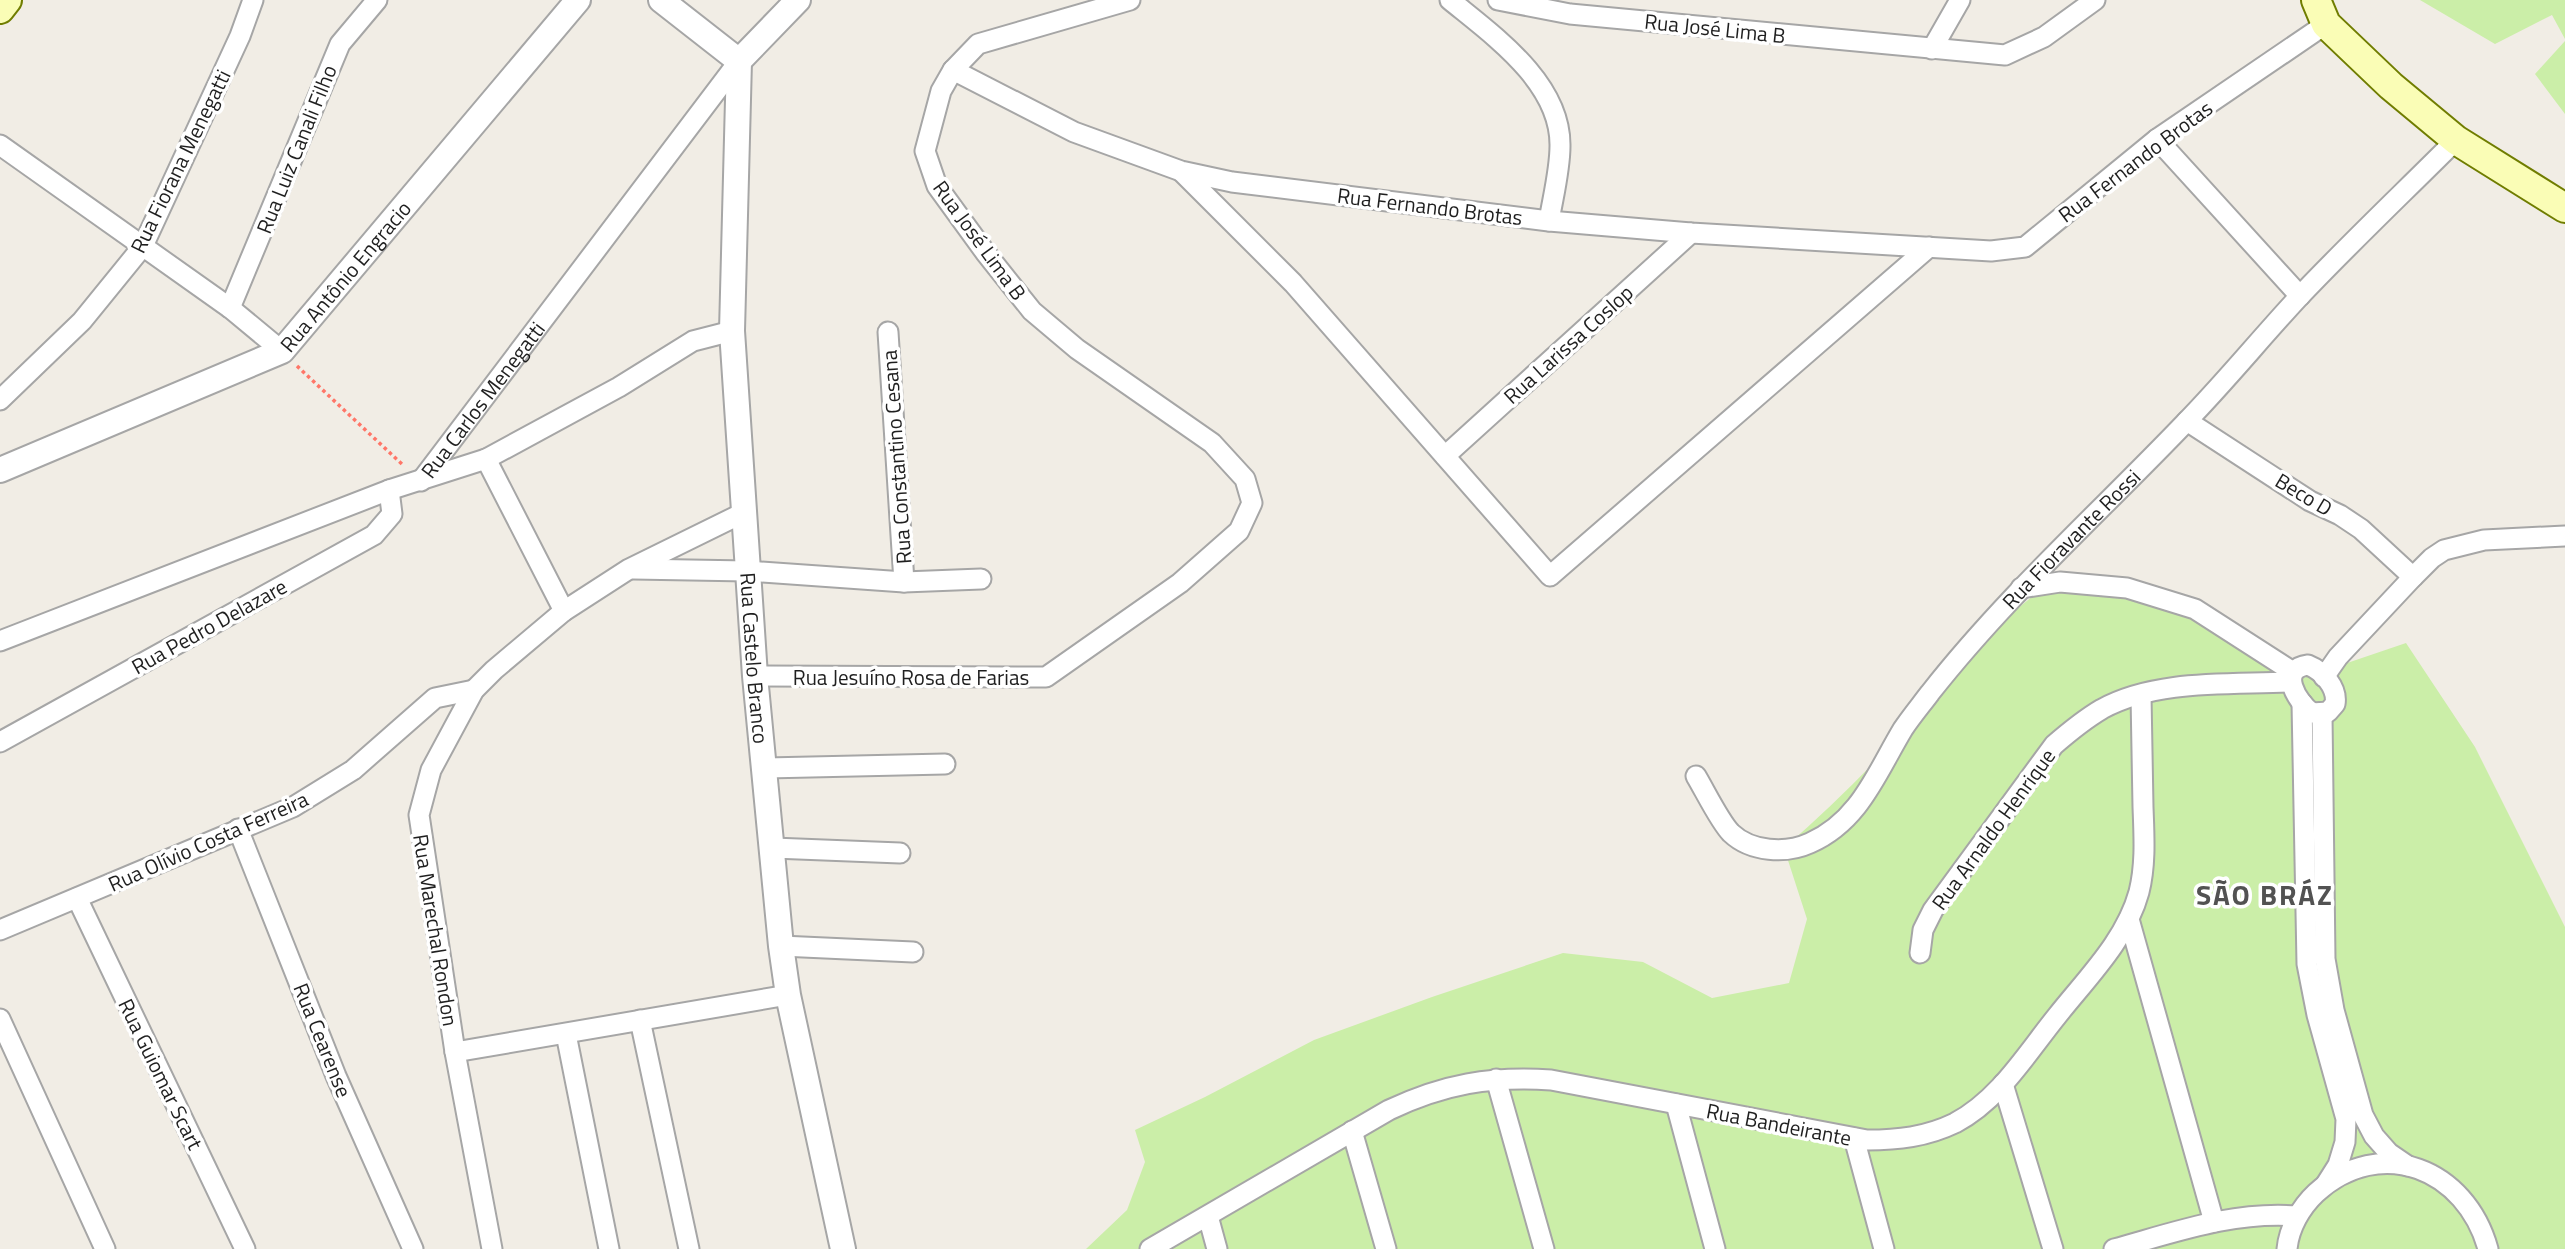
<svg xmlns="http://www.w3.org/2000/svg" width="2565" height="1249" viewBox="0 0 2565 1249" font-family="'Titillium Web',sans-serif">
<rect width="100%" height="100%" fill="#f1ede5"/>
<path fill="#cbeea8" d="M2420 0H2565V39L2552 15 2495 44Z
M2565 41V114L2535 74Z
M2063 584 2174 601 2303 678 2406 643 2475 747 2565 927V1249H1086L1127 1210 1145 1162 1135 1130 1205 1097 1314 1040 1432 997 1563 953 1643 962 1712 998 1789 983 1807 919 1784 848C1867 777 1938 693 2012 613L2033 596Z"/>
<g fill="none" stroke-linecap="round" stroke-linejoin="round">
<g stroke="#a6a6a6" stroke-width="23">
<g id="minor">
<path d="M1450 0C1494 36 1561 83 1560 146 1560 170 1553 197 1549 221"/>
<path d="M1498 0 1570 14 2005 55 2044 37 2095 0"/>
<path d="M1932 49 1960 0"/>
<path d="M953 70 1074 132 1181 171 1232 182 1549 221 1691 233 1991 251 2025 247 2157 139 2326 24"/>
<path d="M2157 139 2300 296"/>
<path d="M0 145 230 308 282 351"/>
<path d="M1182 172 1293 283 1550 576 1929 247"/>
<path d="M230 308 340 44 377 0"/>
<path d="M888 332 904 582"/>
<path d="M0 400 82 321 143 246 240 36 253 0"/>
<path d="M2187 421 2310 501 2340 515 2361 529 2413 577"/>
<path d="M1445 456 1691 233"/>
<path d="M486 459 564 611"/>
<path id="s1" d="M421 481 739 61"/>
<path d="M633 569 747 571 904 582 981 579"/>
<path d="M2021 588 2060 582 2127 588 2195 609 2293 672"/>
<path d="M0 641 389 490 486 459 619 387 693 341 732 331"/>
<path d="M2308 665C2323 671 2338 688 2335 704L2328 712 2312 713C2297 702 2277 669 2308 665Z"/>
<path d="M755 676 1046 677 1180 583 1239 531 1252 503 1245 479 1212 443 1077 349 1032 311 985 252 937 186 925 151 941 91 953 70 978 44 1130 0"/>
<path d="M2324 677 2338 657 2413 577 2432 558 2444 550 2484 540 2565 536"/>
<path d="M2302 703 2307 964 2317 1015 2346 1119 2345 1142 2338 1165 2326 1184"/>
<path d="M2322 714 2325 959 2334 1010 2363 1115 2374 1136 2389 1153 2408 1166"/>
<path d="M0 742 374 535 392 514 389 490"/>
<path d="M766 768 945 764"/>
<path id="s2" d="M1696 776C1705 791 1720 822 1731 833 1751 852 1786 854 1810 843 1860 821 1877 772 1903 729 1911 717 1921 705 1930 693 2007 595 2100 512 2186 422 2225 382 2260 339 2298 298 2349 244 2403 193 2456 140"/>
<path d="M238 829 336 1076 413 1249"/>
<path d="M773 848 900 853"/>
<path d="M77 898 245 1249"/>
<path d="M2129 919 2214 1222"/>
<path d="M0 930 293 807 353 770 435 698 474 690"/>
<path d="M781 946 913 952"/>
<path d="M1920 953 1923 930 1933 910 2054 745C2069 732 2085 719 2102 709 2157 679 2230 685 2290 682"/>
<path d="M0 1019 105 1249"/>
<path d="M640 1020 689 1249"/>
<path d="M566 1034 609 1249"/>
<path d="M455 1052 788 995"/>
<path d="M1496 1079 1544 1249"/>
<path d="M2003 1084 2053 1249"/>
<path d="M1676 1104 1715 1249"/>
<path d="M1352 1131 1386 1249"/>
<path d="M1854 1138 1884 1249"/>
<path d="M1208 1216 1217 1249"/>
<path d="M492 1249 455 1052 419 815 431 770 474 690 494 670 564 611 629 569 745 512"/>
<path d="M1150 1249 1389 1110C1444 1084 1490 1076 1551 1080L1867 1140C1898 1140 1926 1137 1955 1123 1999 1100 2027 1053 2057 1016 2087 978 2126 940 2139 892 2146 864 2144 835 2143 807 2142 770 2142 732 2141 695"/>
<path d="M2114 1249C2176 1232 2233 1211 2297 1216"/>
<path d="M2287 1249C2289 1228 2301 1207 2316 1193 2381 1134 2466 1169 2488 1249"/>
</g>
</g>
<g stroke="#a6a6a6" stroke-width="28">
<g id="tertiary">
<path d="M661 0 739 61"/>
<path id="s3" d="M739 61 732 331 755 676 781 946 788 995 843 1249"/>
<path d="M739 61 798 0"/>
<path id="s4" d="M0 470 282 351 578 0"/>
</g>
</g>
<g stroke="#707d00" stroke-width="32">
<path id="secondary" d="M2316 0 2326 24 2391 86 2456 140 2565 208
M0 9 7 0"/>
</g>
<path stroke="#ff7668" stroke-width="3.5" stroke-dasharray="3.5 3.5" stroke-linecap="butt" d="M297 366 404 466"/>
<use href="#minor" stroke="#fff" stroke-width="19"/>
<use href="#tertiary" stroke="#fff" stroke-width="24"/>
<use href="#secondary" stroke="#fafdb6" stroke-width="28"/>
</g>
<g text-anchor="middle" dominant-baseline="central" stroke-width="7" stroke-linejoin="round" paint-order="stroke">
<g font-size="21" fill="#1f1f1f" stroke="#fff">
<text transform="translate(1715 28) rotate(6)">Rua José Lima B</text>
<text transform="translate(296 149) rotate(-68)">Rua Luiz Canali Filho</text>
<text transform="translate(180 161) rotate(-64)">Rua Fiorana Menegatti</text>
<text transform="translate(2135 161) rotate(-37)">Rua Fernando Brotas</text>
<text transform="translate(1430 206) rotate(7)">Rua Fernando Brotas</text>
<text transform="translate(980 240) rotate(54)">Rua José Lima B</text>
<text stroke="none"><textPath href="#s4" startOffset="404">Rua Antônio Engracio</textPath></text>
<text transform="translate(1568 344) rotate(-42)">Rua Larissa Coslop</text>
<text stroke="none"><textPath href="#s1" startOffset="102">Rua Carlos Menegatti</textPath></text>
<text transform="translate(896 457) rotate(-94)">Rua Constantino Cesana</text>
<text transform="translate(2304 494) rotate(31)">Beco D</text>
<text stroke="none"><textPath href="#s2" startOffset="555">Rua Fioravante Rossi</textPath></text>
<text transform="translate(209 626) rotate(-29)">Rua Pedro Delazare</text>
<text stroke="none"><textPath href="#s3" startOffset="598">Rua Castelo Branco</textPath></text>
<text x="911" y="677">Rua Jesuíno Rosa de Farias</text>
<text transform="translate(1993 829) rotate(-54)">Rua Arnaldo Henrique</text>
<text transform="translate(208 841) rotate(-24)">Rua Olívio Costa Ferreira</text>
<text transform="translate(436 930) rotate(81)">Rua Marechal Rondon</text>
<text transform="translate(323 1040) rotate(68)">Rua Cearense</text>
<text transform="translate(161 1074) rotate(64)">Rua Guiomar Scart</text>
<text transform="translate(1779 1124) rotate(11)">Rua Bandeirante</text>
</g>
<g font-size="28" font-weight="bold" letter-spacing="2" fill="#525252" stroke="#fff">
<text x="2265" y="894">SÃO BRÁZ</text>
</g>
</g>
</svg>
